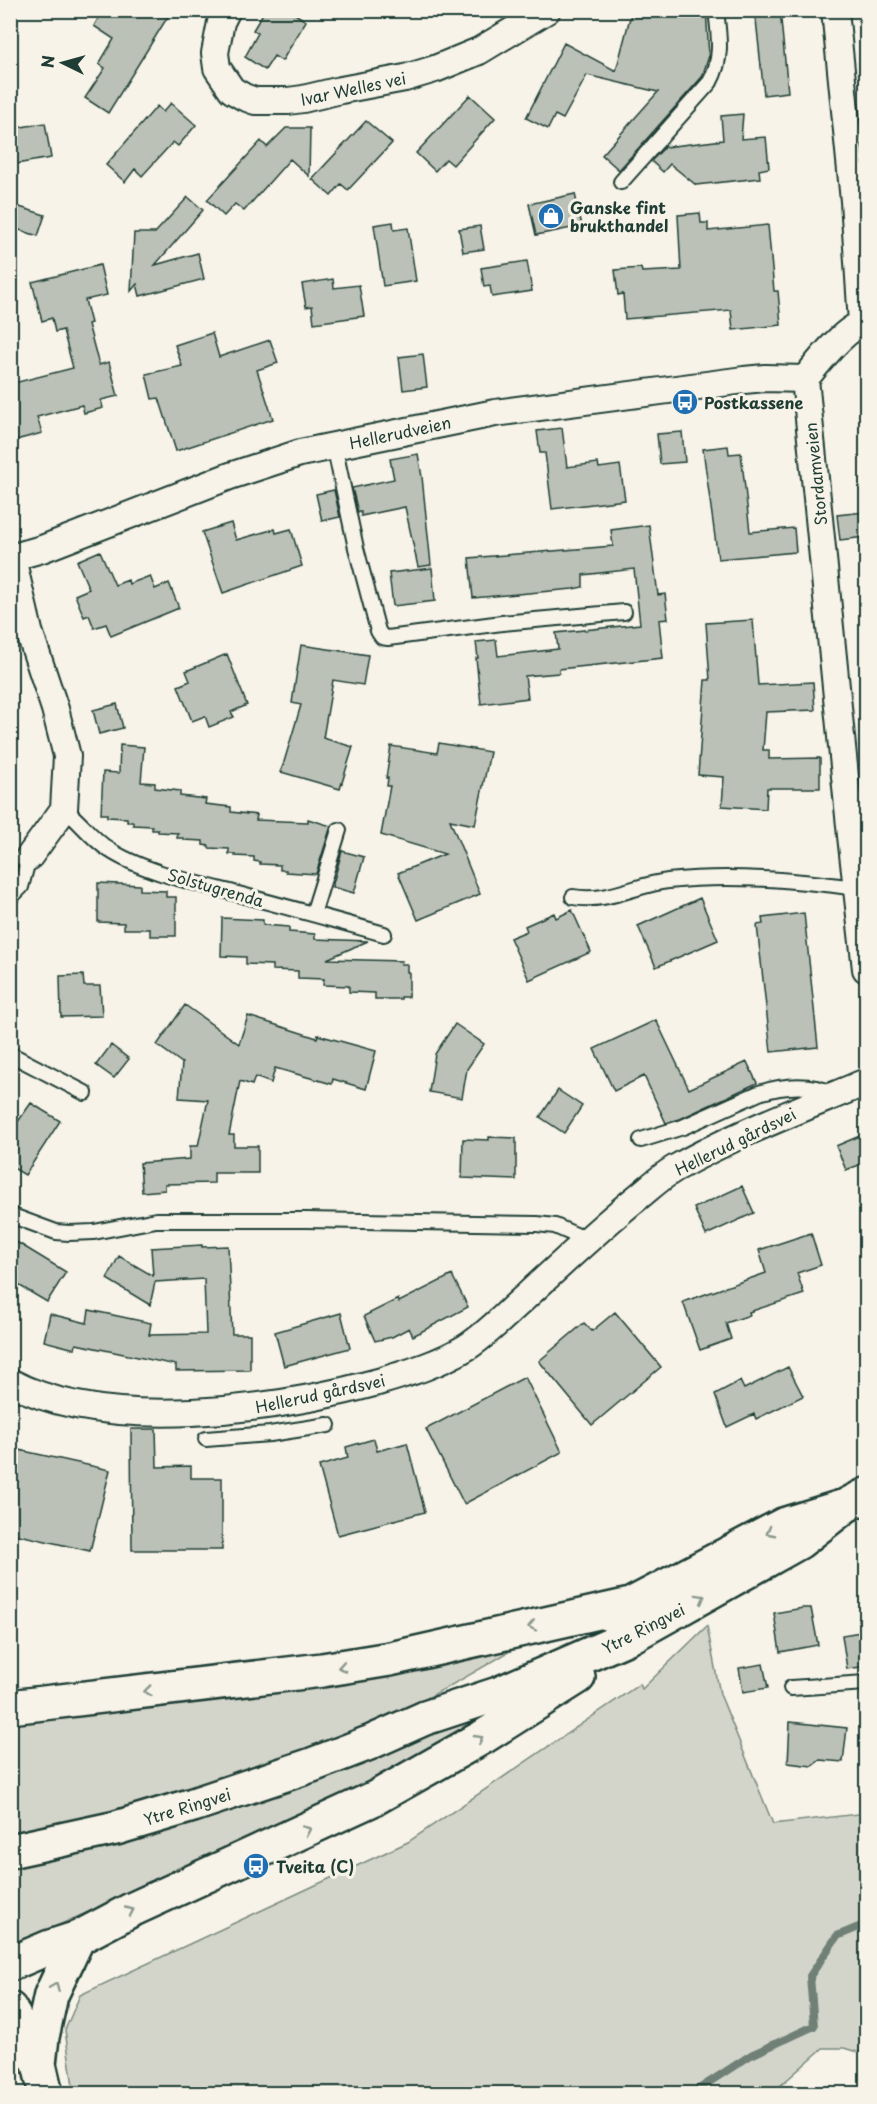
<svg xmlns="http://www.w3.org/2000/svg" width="877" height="2104" viewBox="0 0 877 2104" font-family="'Playpen Sans',sans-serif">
<rect width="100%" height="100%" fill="#f7f3e8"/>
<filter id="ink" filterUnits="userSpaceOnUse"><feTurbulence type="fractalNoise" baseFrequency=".0167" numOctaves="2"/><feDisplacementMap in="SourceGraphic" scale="12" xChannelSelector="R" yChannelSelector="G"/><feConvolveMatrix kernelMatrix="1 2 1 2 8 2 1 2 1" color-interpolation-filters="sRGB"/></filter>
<g filter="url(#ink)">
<path fill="#d3d5ca" stroke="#79897f" stroke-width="1.5" d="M707 1626 720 1694 773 1824 866 1813V2051L857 2052 844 2048H823L772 2093H74L65 2030 80 1995 408 1842 640 1684 642 1689Z
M520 1645C463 1680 404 1713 342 1737 295 1755 247 1770 200 1785 138 1805 74 1825 11 1834V1720Z
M524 1695 370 1787 16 1944 11 1943V1867L154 1832Z"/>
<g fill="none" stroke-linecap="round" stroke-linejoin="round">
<path stroke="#6f8077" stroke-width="8" d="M691 2094 751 2055 814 2026 810 1976 837 1936 866 1924"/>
</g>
<path fill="#bbc1b6" stroke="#1f3d34" stroke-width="1.5" d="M103 10H172L108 113 85 98 105 68 99 64 114 39 94 26Z
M265 10H289L306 21 282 61 274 56 265 70 245 57 258 33 253 30Z
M632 10H655L683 17 682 10H706L709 56 702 77 619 170 602 155 658 92 587 75 563 119 555 115 548 129 526 118 564 43 616 71Z
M755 10H780L788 92 764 95Z
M470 95 495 118 453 165 446 159 435 171 416 153Z
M171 103 196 125 178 146 173 142 142 176 135 169 125 182 106 165 157 106 163 112Z
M743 114 741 139 766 137 769 168 759 170 760 178 696 185 670 164 663 172 651 161 665 147 723 140 721 116Z
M366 121 392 143 348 190 341 184 331 196 312 179Z
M45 123 51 158 10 165V129Z
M286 128H310L309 176 290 159 244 211 235 204 224 216 207 200 261 141 267 147Z
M575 194 582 226 536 235 529 204Z
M188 197 203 210 155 265 198 253 204 279 140 296 137 284 131 291 134 233H155Z
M10 204 45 215 38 236 10 227Z
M700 213 701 223H708V231L768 225 774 291H778L781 325 733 330 731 310 625 319 623 294 618 295 615 270 641 268 642 272 681 270 678 215Z
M393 222 394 230 408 228 416 281 383 286 374 225Z
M480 226 484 249 463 252 459 229Z
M527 261 532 291 492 297 490 286 484 287 481 268Z
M100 265 107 295 85 300 91 323 88 324 99 365 109 362 118 396 101 400 103 408 84 413 82 405 37 417 42 433 16 440 10 419V384L73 368 63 330 55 332 52 318 42 321 32 282Z
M333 279 334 288 359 285 364 316 314 323 312 306 306 307 302 284Z
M212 333 219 357 270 340 278 363 257 370 273 419 176 451 159 398 152 399 146 374 182 366 175 345Z
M423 354 427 387 403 390 399 357Z
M562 428 567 467 598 463 599 468 620 465 625 500 552 509 545 453H540L537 431Z
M682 432 685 462 660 464 657 434Z
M728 446 729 454 741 453 750 532 794 528 796 552 718 559 703 449Z
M418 454 422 477 431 565 418 567 405 507 361 516V512H358L352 488 394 479 390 459Z
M334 490 340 517 322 521 316 494Z
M864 512 866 537 840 540 837 515Z
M231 523 236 540 275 529 276 533 291 529 302 566 223 593 202 532Z
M649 525 658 595 665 594 668 619 659 620 663 658 559 669V673L525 676 528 698 481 704 476 658H478L476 642 496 640 498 656 558 649 556 633 640 624 634 569 583 575V587L573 589 473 598 469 558 613 546 611 530Z
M100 551 115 585 128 580 129 584 150 576 155 589 169 583 179 608 111 636 106 624 94 628 89 615 84 617 75 595 89 589 77 561Z
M432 568 435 601 393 606 389 573Z
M753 620 758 685 813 682 815 710 766 712 763 750H769V759L820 758V788H767L766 809 722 806 724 777 698 775 705 680H710L706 623Z
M301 645 368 655 363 685 333 680 323 738 353 747 340 789 281 772 301 705 292 703Z
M227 654 247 705 231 712 234 717 209 727 205 716 192 721 178 686 190 681 186 671Z
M117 704 123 728 99 734 93 710Z
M439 743 490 752 475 825 450 820 480 894 418 920 398 873 445 854 381 835 390 786H387L388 778H386L391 746 437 753Z
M120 745 144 747 141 782 155 783V788L180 791V796L206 799 205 804 231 807V812L257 815 256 820 308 822V819L331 826 316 874 286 872V870H280V865L260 864V862L254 861V857L235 856V854H229V849L209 848V846L203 845V841L184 840V838H177L178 833 158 832V830H152V826L133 825V822H127V818L107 817V814H101L103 772 119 773Z
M342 851 364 857 354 893 332 887Z
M98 883 140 885V890L166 891V897H176V936H150V929H124V923L98 922Z
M700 898 718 940 656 967 638 926Z
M572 910 591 952 529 980 510 938 527 931 525 926 554 913 556 918Z
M804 913 818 1047 771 1052 757 925 763 924 762 918Z
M222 918 263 920V925L289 927V932L315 934V939L368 941 327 959 402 961 401 964H407V972H409V997H401V999H375V993L349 992V986L323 985 324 979 298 978V971L272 970V965L246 964V957L221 956Z
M83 975 84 986H100L102 1016 61 1017 60 976Z
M185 1005 239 1044 248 1016 317 1038 318 1035 376 1051 366 1089 333 1079 332 1084 275 1068 271 1083 255 1077 252 1085 240 1081 229 1135H234V1146H258V1173H214V1183L165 1184V1190L142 1192 140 1163 190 1159V1146H198L208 1100 179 1098 182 1063 157 1045Z
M656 1020 689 1089 747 1062 757 1083 680 1119 666 1123 644 1076 614 1091 594 1049Z
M455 1024 484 1044 467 1069 462 1098 429 1092 435 1054Z
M111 1045 129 1059 114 1078 96 1065Z
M558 1090 582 1106 564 1133 540 1117Z
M31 1103 60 1121 25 1175 10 1166V1133Z
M867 1133V1162L846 1170 836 1146Z
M489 1137 516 1138V1180L462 1178 463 1139 489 1140Z
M742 1186 754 1213 706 1235 694 1208Z
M811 1233 821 1265 797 1273 804 1294 749 1312 750 1315 726 1323 731 1339 700 1350 683 1302 766 1273 759 1250Z
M10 1238 66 1272 47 1302 10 1280Z
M202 1245V1247L228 1246 232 1334H250V1370L176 1371V1365L76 1344 75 1349 44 1341 50 1314 87 1323 89 1310 151 1323 149 1335 206 1334 204 1279 155 1282 150 1305 107 1279 119 1256 153 1276 151 1248Z
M452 1275 468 1307 413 1336 409 1328 392 1337 375 1341 364 1316 398 1299 399 1302Z
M615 1312 661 1367 592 1425 539 1361 584 1323 592 1331Z
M341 1313 350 1348 284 1366 275 1332Z
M788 1367 803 1396 756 1419 754 1414 727 1427 715 1394 740 1381 744 1389Z
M525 1377 562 1452 464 1504 426 1429Z
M131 1429H156L157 1467 191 1466V1478H222V1550H132Z
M374 1439 377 1451 407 1443 425 1512 338 1535 319 1466 348 1458 346 1447Z
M10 1448 110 1470 90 1551 10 1533Z
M803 1608H811L818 1645 780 1652 774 1613Z
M867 1631V1666L847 1669 842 1635Z
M763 1664 768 1688 743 1692 739 1668Z
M790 1722 847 1728 843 1762 820 1760 812 1766 788 1763Z"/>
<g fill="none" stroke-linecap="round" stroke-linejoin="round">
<g stroke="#1f3d34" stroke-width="18">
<path id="lane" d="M621 182 710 82C723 58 719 36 716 10
M334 445 356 548 378 631 382 637 388 638 502 623 624 612
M64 809C80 821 91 838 108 849 140 871 199 884 238 894 287 907 335 920 384 934
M573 897C608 903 634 885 668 881 730 874 795 880 857 888
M10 898 21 887 29 857
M313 914 339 830
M10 1054 85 1093
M641 1140 683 1127 759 1093C784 1085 810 1083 834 1094
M10 1215 56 1232 69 1233 94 1232 156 1220H306L537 1224 555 1226 587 1240
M206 1439 270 1434 328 1425
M791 1688 866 1683"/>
</g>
<g stroke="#1f3d34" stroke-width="30">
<path id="street" d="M227 10 221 22 215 53 217 68 232 90 244 97 255 101H288L303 99 341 90 405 78 435 69 479 51 547 10
M835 10 854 201 862 323
M866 323C847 325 817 364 805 379L851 836 866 969
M10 558 42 549 230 476 300 453 495 413 744 380 765 378 805 379
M12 558 29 631 55 709 67 756 64 809 29 857
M10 1382C106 1434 277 1410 378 1382 408 1373 439 1364 467 1347 487 1334 504 1316 522 1300 558 1267 594 1233 633 1201 646 1191 659 1178 674 1169 735 1134 802 1109 866 1082"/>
</g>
<g stroke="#1f3d34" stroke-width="38">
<path id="secondary" d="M611 1615 783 1525 845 1506 866 1495
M10 1707 322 1670 390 1659 630 1605
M10 1851 116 1828 193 1805 312 1765 369 1743 425 1718 498 1694 631 1636 799 1542 845 1506
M10 1964 50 1947 78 1938 131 1910 375 1798 483 1737 578 1677
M10 2009 39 2064 46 2094
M39 2064 42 2037 51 1995 78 1938"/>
</g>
<use href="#lane" stroke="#f7f3e8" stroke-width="14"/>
<use href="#street" stroke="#f7f3e8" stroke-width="26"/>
<use href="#secondary" stroke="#f7f3e8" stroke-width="33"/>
</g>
<defs><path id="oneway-chevron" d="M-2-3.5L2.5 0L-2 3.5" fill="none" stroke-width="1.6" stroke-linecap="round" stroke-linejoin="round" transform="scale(1.5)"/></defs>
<g stroke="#8b988e">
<use href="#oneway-chevron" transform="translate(770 1532) rotate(152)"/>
<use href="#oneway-chevron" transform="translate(701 1598) rotate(-29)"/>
<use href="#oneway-chevron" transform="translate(532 1626) rotate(168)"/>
<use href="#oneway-chevron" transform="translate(342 1667) rotate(170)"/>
<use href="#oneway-chevron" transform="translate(148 1691) rotate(173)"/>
<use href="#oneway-chevron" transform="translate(479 1739) rotate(-31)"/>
<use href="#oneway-chevron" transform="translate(307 1830) rotate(-24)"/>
<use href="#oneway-chevron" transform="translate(130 1911) rotate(-25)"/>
<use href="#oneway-chevron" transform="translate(55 1987) rotate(-68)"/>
</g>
</g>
<defs>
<g id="shop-disc" transform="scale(1.35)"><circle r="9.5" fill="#1f6fb2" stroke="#f7f3e8"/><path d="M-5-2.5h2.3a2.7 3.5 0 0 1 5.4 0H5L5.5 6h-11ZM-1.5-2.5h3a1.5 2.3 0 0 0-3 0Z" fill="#fff"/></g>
<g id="bus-disc" transform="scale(1.35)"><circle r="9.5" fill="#1f6fb2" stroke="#f7f3e8"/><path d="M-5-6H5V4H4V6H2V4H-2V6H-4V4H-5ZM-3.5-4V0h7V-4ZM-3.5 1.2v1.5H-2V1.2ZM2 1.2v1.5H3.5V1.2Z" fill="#fff"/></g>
</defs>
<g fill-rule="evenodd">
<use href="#shop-disc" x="551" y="216"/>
<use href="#bus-disc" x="685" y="402"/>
<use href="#bus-disc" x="256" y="1866"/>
</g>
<g text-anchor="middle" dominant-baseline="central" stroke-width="6" stroke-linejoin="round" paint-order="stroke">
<g font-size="16" fill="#1f3d34" stroke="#f7f3e8">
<text transform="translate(353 88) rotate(-12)">Ivar Welles vei</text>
<text transform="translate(400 432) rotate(-12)">Hellerudveien</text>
<text transform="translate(815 474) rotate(-96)">Stordamveien</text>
<text transform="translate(216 887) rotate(16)">Solstugrenda</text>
<text transform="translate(735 1141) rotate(-26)">Hellerud gårdsvei</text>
<text transform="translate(320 1393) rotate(-12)">Hellerud gårdsvei</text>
<text transform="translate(643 1628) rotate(-27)">Ytre Ringvei</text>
<text transform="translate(187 1806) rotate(-17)">Ytre Ringvei</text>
</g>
<g font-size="16" font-weight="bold" fill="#1f3d34" stroke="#f7f3e8" text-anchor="start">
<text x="570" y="207">Ganske fint<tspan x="570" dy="18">brukthandel</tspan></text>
<text x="704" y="402">Postkassene</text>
<text x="276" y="1866">Tveita (C)</text>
</g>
</g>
<rect width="877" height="2104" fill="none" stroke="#f7f3e8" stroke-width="36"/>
<rect x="18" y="18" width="841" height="2068" fill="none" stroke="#1f3d34" stroke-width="2" filter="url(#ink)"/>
<g transform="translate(63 63) rotate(275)" stroke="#f7f3e8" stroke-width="4.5" paint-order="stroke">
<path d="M0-4.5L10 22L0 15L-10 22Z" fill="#1f3d34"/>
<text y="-9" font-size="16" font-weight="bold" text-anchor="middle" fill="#1f3d34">N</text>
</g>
</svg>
